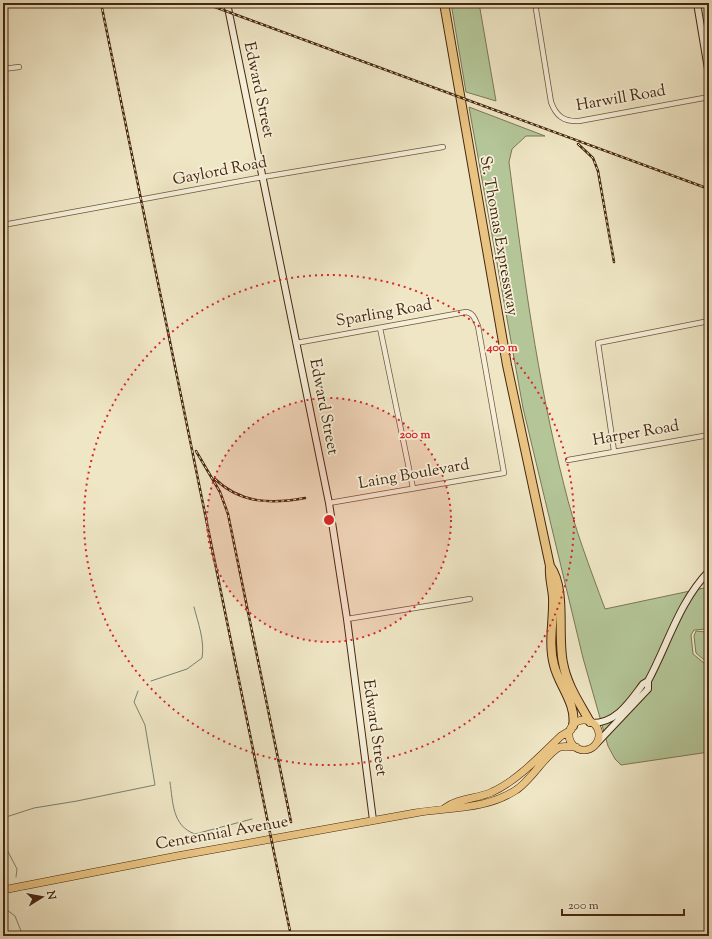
<svg xmlns="http://www.w3.org/2000/svg" width="712" height="939" viewBox="0 0 712 939" font-family="'Sorts Mill Goudy',serif">
<rect width="100%" height="100%" fill="#efe6c5"/>
<filter id="stains"><feTurbulence type="fractalNoise" baseFrequency=".005" numOctaves="4"/><feColorMatrix values="0 0 0 0 .2 0 0 0 0 .09 0 0 0 0 .02 0 0 0 .5 -.17"/></filter>
<radialGradient id="worn" r=".72"><stop offset=".6" stop-color="#630" stop-opacity="0"/><stop offset="1" stop-color="#630" stop-opacity=".3"/></radialGradient>
<path fill="#b4c698" stroke="#7d7653" d="M451 3H479L496 101 466 92Z
M469 107 545 136H526L512 149 509 162C523 270 537 379 564 485 574 527 590 568 605 609L709 587V633L707 629 694 630 691 635 693 654 709 667V678L705 684 709 695V752L621 765 615 759 608 746 583 658 523 408Z
M696 631 706 632 709 639V664L696 653 694 636Z"/>
<g fill="none" stroke-linecap="round" stroke-linejoin="round">
<path stroke="#788270" stroke-width="1" d="M151 681 187 669 202 658C205 641 198 623 194 607
M170 782C173 802 172 826 195 834L252 819
M3 818 34 808 77 801 155 785 145 725 134 702 138 691
M3 842 17 869 16 877
M3 879 7 878
M3 907 15 916 23 936"/>
<g stroke="#70563c" stroke-width="6">
<path id="street" d="M535 3 551 102C556 116 564 122 579 121L709 97
M3 69 19 67
M3 225 263 177 443 147
M380 328 413 488
M296 343 466 312C474 313 475 320 478 326L504 473 329 503
M614 451 598 343 709 321
M568 460 709 435
M347 619 470 599"/>
</g>
<g stroke="#46260e" stroke-width="8">
<path id="secondary" d="M227 3 329 503 347 619 373 820
M697 3 709 75
M592 723C617 723 630 701 643 684L648 681
M597 743 648 689V681C668 644 679 602 709 571"/>
</g>
<g stroke="#46260e" stroke-width="8">
<path id="primary" d="M569 735a15 15 0 1 1 30 0a15 15 0 1 1-30 0Z
M445 808C458 798 477 799 492 792 517 781 541 755 561 736L571 730
M3 890 177 856 415 813C449 807 486 810 516 790 531 781 547 752 560 747 565 746 571 747 576 747"/>
</g>
<g stroke="#46260e" stroke-width="10">
<path id="highway" d="M444 3 507 365 550 566C549 577 552 586 553 597 554 620 548 643 554 665 559 686 577 704 573 726
M550 566C567 589 557 635 563 663 567 685 579 702 590 722"/>
</g>
<use href="#street" stroke="#f5efd9" stroke-width="4.5"/>
<use href="#secondary" stroke="#f5efd9" stroke-width="6"/>
<use href="#primary" stroke="#e8c382" stroke-width="7"/>
<use href="#highway" stroke="#e8c382" stroke-width="8"/>
<g stroke="#46260e" stroke-width="2.5">
<path id="rail" d="M101 3 291 936
M204 3 709 189
M578 144 593 158 598 171 614 262
M196 451 220 492 228 514 291 822
M215 479C241 504 272 504 305 498"/>
</g>
<use href="#rail" stroke="#f5efd9" stroke-width="1" stroke-dasharray="3" stroke-linecap="butt"/>
</g>
<circle cx="329" cy="520" r="122" fill="#d62828" fill-opacity=".12"/>
<g fill="none" stroke="#d62828" stroke-width="2" stroke-dasharray="2 4">
<circle cx="329" cy="520" r="122"/>
<circle cx="329" cy="520" r="245"/>
</g>
<g text-anchor="middle" dominant-baseline="central" stroke-width="3.5" stroke-linejoin="round" paint-order="stroke">
<g font-size="16" fill="#46260e" stroke="#f5efd9">
<text transform="translate(258 90) rotate(78)">Edward Street</text>
<text transform="translate(621 99) rotate(-10)">Harwill Road</text>
<text transform="translate(220 172) rotate(-11)">Gaylord Road</text>
<text transform="translate(498 236) rotate(80)">St. Thomas Expressway</text>
<text transform="translate(384 314) rotate(-10)">Sparling Road</text>
<text transform="translate(323 407) rotate(79)">Edward Street</text>
<text transform="translate(636 434) rotate(-10)">Harper Road</text>
<text transform="translate(414 475) rotate(-10)">Laing Boulevard</text>
<text transform="translate(374 728) rotate(82)">Edward Street</text>
<text transform="translate(222 834) rotate(-10)">Centennial Avenue</text>
</g>
</g>
<circle cx="329" cy="520" r="6" fill="#d62828" stroke="#f5efd9" stroke-width="2"/>
<g font-size="12" text-anchor="middle" font-weight="bold" fill="#d62828" stroke="#f5efd9" stroke-width="3.5" stroke-linejoin="round" paint-order="stroke">
<text x="502" y="351">400 m</text>
<text x="415" y="438">200 m</text>
</g>
<rect width="712" height="939" fill="none" stroke="#efe6c5" stroke-width="16"/>
<rect x="4" y="4" width="704" height="931" fill="none" stroke="#46260e" stroke-width="2"/>
<rect x="8" y="8" width="696" height="923" fill="none" stroke="#46260e"/>
<g transform="translate(42 897) rotate(79)" stroke="#f5efd9" stroke-width="3" paint-order="stroke">
<path d="M0-3L7 15L0 10L-7 15Z" fill="#46260e"/>
<text y="-6" font-size="11" font-weight="bold" text-anchor="middle" fill="#46260e">N</text>
</g>
<path d="M562 909v6h122v-6" fill="none" stroke="#46260e" stroke-width="2"/>
<text x="568" y="909" font-size="12" fill="#46260e" stroke="#f5efd9" stroke-width="3" paint-order="stroke">200 m</text>
<rect width="100%" height="100%" filter="url(#stains)"/>
<rect width="100%" height="100%" fill="url(#worn)"/>
</svg>
